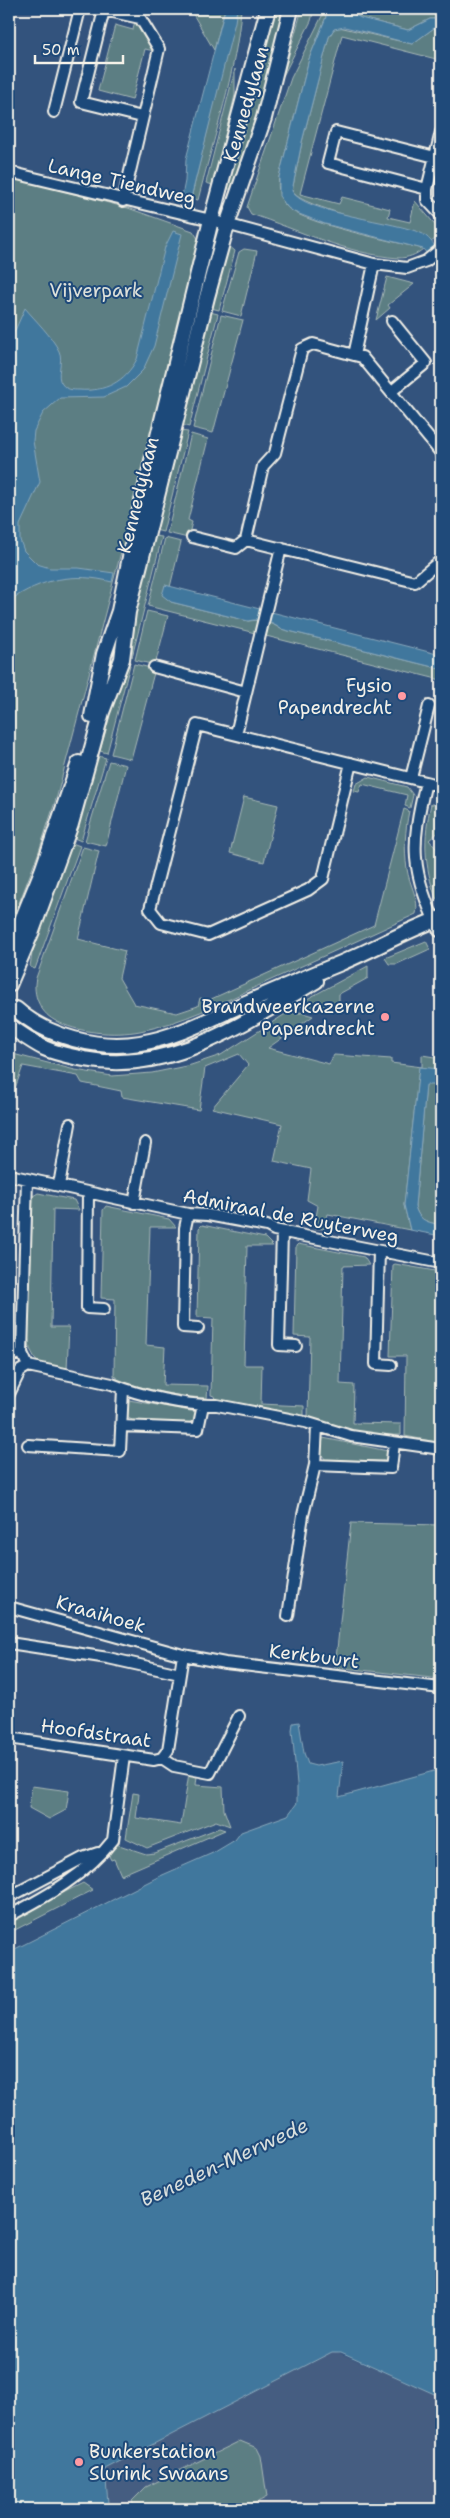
<svg xmlns="http://www.w3.org/2000/svg" width="450" height="2518" viewBox="0 0 450 2518" font-family="'Shantell Sans',sans-serif">
<rect width="100%" height="100%" fill="#33537d"/>
<filter id="ink" filterUnits="userSpaceOnUse"><feTurbulence type="fractalNoise" baseFrequency=".02" numOctaves="2"/><feDisplacementMap in="SourceGraphic" scale="10" xChannelSelector="R" yChannelSelector="G"/><feConvolveMatrix kernelMatrix="1 2 1 2 8 2 1 2 1" color-interpolation-filters="sRGB"/></filter>
<g filter="url(#ink)">
<path fill="#455d81" d="M325 2347 441 2396V2509H14Z"/>
<path fill="#5b7e83" stroke="#a8b8b6" d="M190 9H225L214 50Z
M237 9H241C237 69 213 140 198 200L191 198Z
M275 9H285L269 67 260 113 234 190 224 188 238 150Z
M302 9H314L311 21 283 76Z
M343 9H434L441 10V19H430L408 30 361 18Z
M324 12 326 17 309 59 279 177C277 188 279 200 288 208 308 225 394 241 423 249 416 255 408 258 398 258 348 254 298 230 251 214L247 207 291 78Z
M135 21 154 51 145 49 132 100 98 91 115 25 133 30Z
M339 27 412 44 434 28 441 29 440 60 342 35 300 194 339 204 342 197 390 209 388 217 410 222 415 201 438 228V237L431 242 422 234C399 228 301 208 292 191L302 142 329 37 334 29Z
M235 69V95L213 185 206 183Z
M9 177 128 208 193 231 199 240 126 533 57 796 38 854 9 929Z
M229 246 235 251 219 310 211 308Z
M244 249 257 251 241 316 222 311 239 252Z
M387 277 414 284 388 305 390 308 376 320Z
M210 312 218 314 189 427 182 425Z
M221 315 243 320 213 433 193 428Z
M180 431 188 432 163 532 155 530Z
M191 434 208 439 188 520 192 522 188 538 167 533Z
M154 536 162 537 132 657 135 611Z
M165 538 181 542 170 587 165 585 166 596 171 602 248 621 259 620 255 633 148 606Z
M147 611 168 616 155 665 135 660Z
M269 622 281 629 441 669V680L266 636Z
M128 664 130 665 107 753 100 751 112 706Z
M134 664 155 669 131 759 111 754Z
M98 756 106 758 81 841 74 838Z
M109 761 126 765 106 846 85 841Z
M368 777 407 787 413 795 410 808 405 806 407 795 362 784 359 792 354 791 356 784Z
M244 797 278 805 264 862 230 853Z
M431 804 439 805 441 808V830L429 840 441 854V901L436 898C424 866 423 838 431 804Z
M404 809 409 811C405 830 404 849 407 869 409 884 420 900 416 914 364 938 312 961 260 985 221 1003 182 1023 140 1031 114 1036 77 1033 54 1020 40 1012 32 994 36 978L83 847 99 851 78 939 125 951 119 978 134 1004 177 1013 198 1006 200 998 209 1000 374 925Z
M72 843 80 846 35 969 30 967 32 953Z
M426 941 430 949 397 964H389L385 958Z
M368 966V978L339 994V1002C324 1012 313 1009 296 1005Z
M296 1011 313 1016 268 1048 329 1064 334 1055 391 1059V1063L422 1067V1055L441 1058V1069L419 1068 404 1205 410 1230 328 1214 324 1229 314 1228 318 1206 307 1200 311 1169 274 1161 282 1124 212 1108 248 1065 239 1054 205 1068 199 1110 122 1097 121 1091 82 1083 78 1076 23 1066 9 1105V1053L75 1070 112 1076 152 1073 191 1065 221 1055 287 1013H301Z
M36 1028 56 1037 163 1041 166 1053 103 1058 46 1043 32 1034Z
M426 1084 441 1085V1225C427 1222 419 1221 415 1206Z
M38 1193 74 1200 79 1210 53 1209 51 1327H69L67 1369 37 1362 30 1349 28 1335C30 1288 31 1242 33 1196Z
M106 1206 169 1219 176 1227H150L146 1345 165 1347 163 1385 208 1386 207 1398C176 1397 146 1389 117 1380V1377L114 1376 115 1299 101 1298 103 1210Z
M202 1225 265 1238 273 1246H247L244 1365H262L261 1404 304 1406V1416L215 1399 214 1396 211 1395 213 1318 197 1317 199 1228Z
M298 1244 364 1257 369 1265 343 1266 340 1384 354 1385 353 1423 401 1424V1435C370 1437 336 1427 308 1417L310 1337 294 1336 296 1246Z
M395 1264 441 1272 437 1402H441V1443L405 1436 406 1356H390L393 1265Z
M129 1400 196 1412 195 1420 189 1423 135 1422 127 1417Z
M323 1438 388 1451V1458L382 1461 326 1460 321 1454Z
M351 1523 441 1525V1679L335 1667Z
M189 1773 197 1776 196 1785 223 1787 224 1810 230 1826 216 1821 147 1848 126 1838 133 1793 139 1794 136 1818 181 1825Z
M32 1786 69 1791 66 1810 49 1819 29 1808Z
M219 1828 225 1830 121 1875 114 1859 111 1860 109 1856 116 1844 146 1854 155 1853Z
M83 1883 93 1890 9 1933V1920Z
M240 2441 257 2448 261 2456 267 2497C234 2518 174 2509 135 2509L132 2501 146 2487Z"/>
<path fill="#41779d" stroke="#89a8bb" d="M225 9H237L235 22 191 198 182 196 185 181 186 159Z
M324 9H343L361 18 408 30 430 19H441V29L434 28 412 44 345 27 334 29 329 37 302 142 292 191C304 214 398 221 423 234 431 239 436 248 441 254V270L423 249 325 224 294 212 288 208 279 196V177L309 59 326 17Z
M173 231 182 234 154 346 143 370 126 387 104 397 60 398 43 413 34 431 33 441 40 482 20 525V540L24 551 37 564 50 568H79L114 573 112 582C74 572 41 579 9 601V344L25 308C36 321 51 335 59 351 64 361 55 376 62 384 66 390 73 390 79 390 105 392 125 382 137 359L165 247Z
M165 585 441 655V669L281 629C271 622 260 618 248 621L171 602 162 595Z
M419 1067 441 1069V1085H426L415 1206C419 1221 427 1222 441 1225V1236L410 1230 404 1205Z
M299 1722 304 1753 308 1764 316 1766 343 1761 339 1797 441 1769V2397L341 2352H332L105 2469 108 2503 101 2509H9V1952L158 1877 215 1852 235 1840 241 1832 288 1815 297 1803V1784L292 1730 293 1723Z"/>
<g fill="none" stroke-linecap="round" stroke-linejoin="round">
<g stroke="#f4f1e8" stroke-width="14">
<path id="street" d="M54 112 80 9
M441 132 427 189V200L441 215
M9 172 211 220 374 264 407 268 426 261 441 249
M427 189 328 163 336 132 435 157
M123 201 159 49 140 18 104 10 81 102 142 117
M374 264 354 355 362 357 441 453
M392 321 426 363 392 391
M192 537 236 548 246 540 263 466 275 453 302 349 313 344 354 355
M246 540 415 582 441 560
M154 667 246 692
M236 734 281 548
M351 763 323 879 308 890 208 935 161 923 150 909 197 725 426 782
M411 778 429 706
M439 931C411 869 410 848 426 782L441 786
M9 1175 188 1214 208 1215 267 1226 274 1230 441 1263
M27 1179 22 1353 28 1366 112 1384C141 1396 186 1406 217 1405L305 1422 351 1436 441 1449
M59 1185 70 1124
M88 1194 87 1308 104 1309
M134 1203 145 1143
M188 1214 185 1228 183 1327 198 1328
M282 1232 279 1345 296 1346
M379 1251 376 1364 391 1365
M9 1356 22 1353
M9 1394 20 1371 28 1366
M121 1426 198 1429 203 1405
M317 1427 315 1465 391 1468 394 1443
M28 1445 120 1451 123 1389
M9 1607 183 1655 225 1663 441 1688
M288 1616 303 1515 315 1465
M9 1643 108 1658 180 1674
M9 1738 154 1760 162 1758 168 1750 183 1655
M162 1758 174 1766 210 1773 239 1716
M9 1897 83 1858 98 1853
M9 1916C47 1896 86 1875 113 1840L124 1756"/>
</g>
<g stroke="#f4f1e8" stroke-width="18">
<path id="secondary" d="M92 716 104 654 119 611 138 518 211 220 268 9
M9 952 42 871 79 763
M9 985 32 931 71 824 102 712 122 659 128 612 207 297 227 225 264 118 291 9
M16 1009C47 1037 99 1050 140 1043 178 1037 212 1018 246 1003 278 989 309 976 341 963 374 949 407 930 441 918
M9 1026C20 1033 32 1042 44 1048 57 1054 71 1056 84 1059 171 1076 244 1022 316 981"/>
</g>
<use href="#street" stroke="#1f4a7a" stroke-width="10"/>
<use href="#secondary" stroke="#1f4a7a" stroke-width="14"/>
</g>
</g>
<g fill="#ff9aa2" stroke="#1f4a7a" stroke-width="2">
<circle cx="402" cy="696" r="5"/>
<circle cx="385" cy="1017" r="5"/>
<circle cx="79" cy="2462" r="5"/>
</g>
<g text-anchor="middle" dominant-baseline="central" stroke-width="4" stroke-linejoin="round" paint-order="stroke">
<g font-size="19" fill="#f4f1e8" stroke="#1f4a7a">
<text transform="translate(246 104) rotate(-74)">Kennedylaan</text>
<text transform="translate(122 182) rotate(13)">Lange Tiendweg</text>
<text transform="translate(138 495) rotate(-76)">Kennedylaan</text>
<text transform="translate(291 1216) rotate(11)">Admiraal de Ruyterweg</text>
<text transform="translate(101 1614) rotate(16)">Kraaihoek</text>
<text transform="translate(314 1656) rotate(7)">Kerkbuurt</text>
<text transform="translate(96 1733) rotate(8)">Hoofdstraat</text>
</g>
<g font-size="19" fill="#dde0d9" stroke="#1f4a7a">
<text x="96" y="290">Vijverpark</text>
</g>
<g font-size="19" fill="#f4f1e8" stroke="#1f4a7a" text-anchor="end">
<text x="392" y="685">Fysio<tspan x="392" dy="22">Papendrecht</tspan></text>
<text x="375" y="1006">Brandweerkazerne<tspan x="375" dy="22">Papendrecht</tspan></text>
<text x="89" y="2451" text-anchor="start">Bunkerstation<tspan x="89" dy="22">Slurink Swaans</tspan></text>
</g>
<g font-size="20" font-style="italic" fill="#d9dfdd" stroke="#1f4a7a">
<text transform="translate(224 2162) rotate(-25)">Beneden-Merwede</text>
</g>
</g>
<rect width="450" height="2518" fill="none" stroke="#1f4a7a" stroke-width="30"/>
<rect x="15" y="15" width="420" height="2488" fill="none" stroke="#f4f1e8" stroke-width="2" filter="url(#ink)"/>
<path d="M35 55v8h88v-8" fill="none" stroke="#f4f1e8" stroke-width="2.5"/>
<text x="42" y="55" font-size="15" fill="#f4f1e8" stroke="#1f4a7a" stroke-width="4" paint-order="stroke">50 m</text>
</svg>
